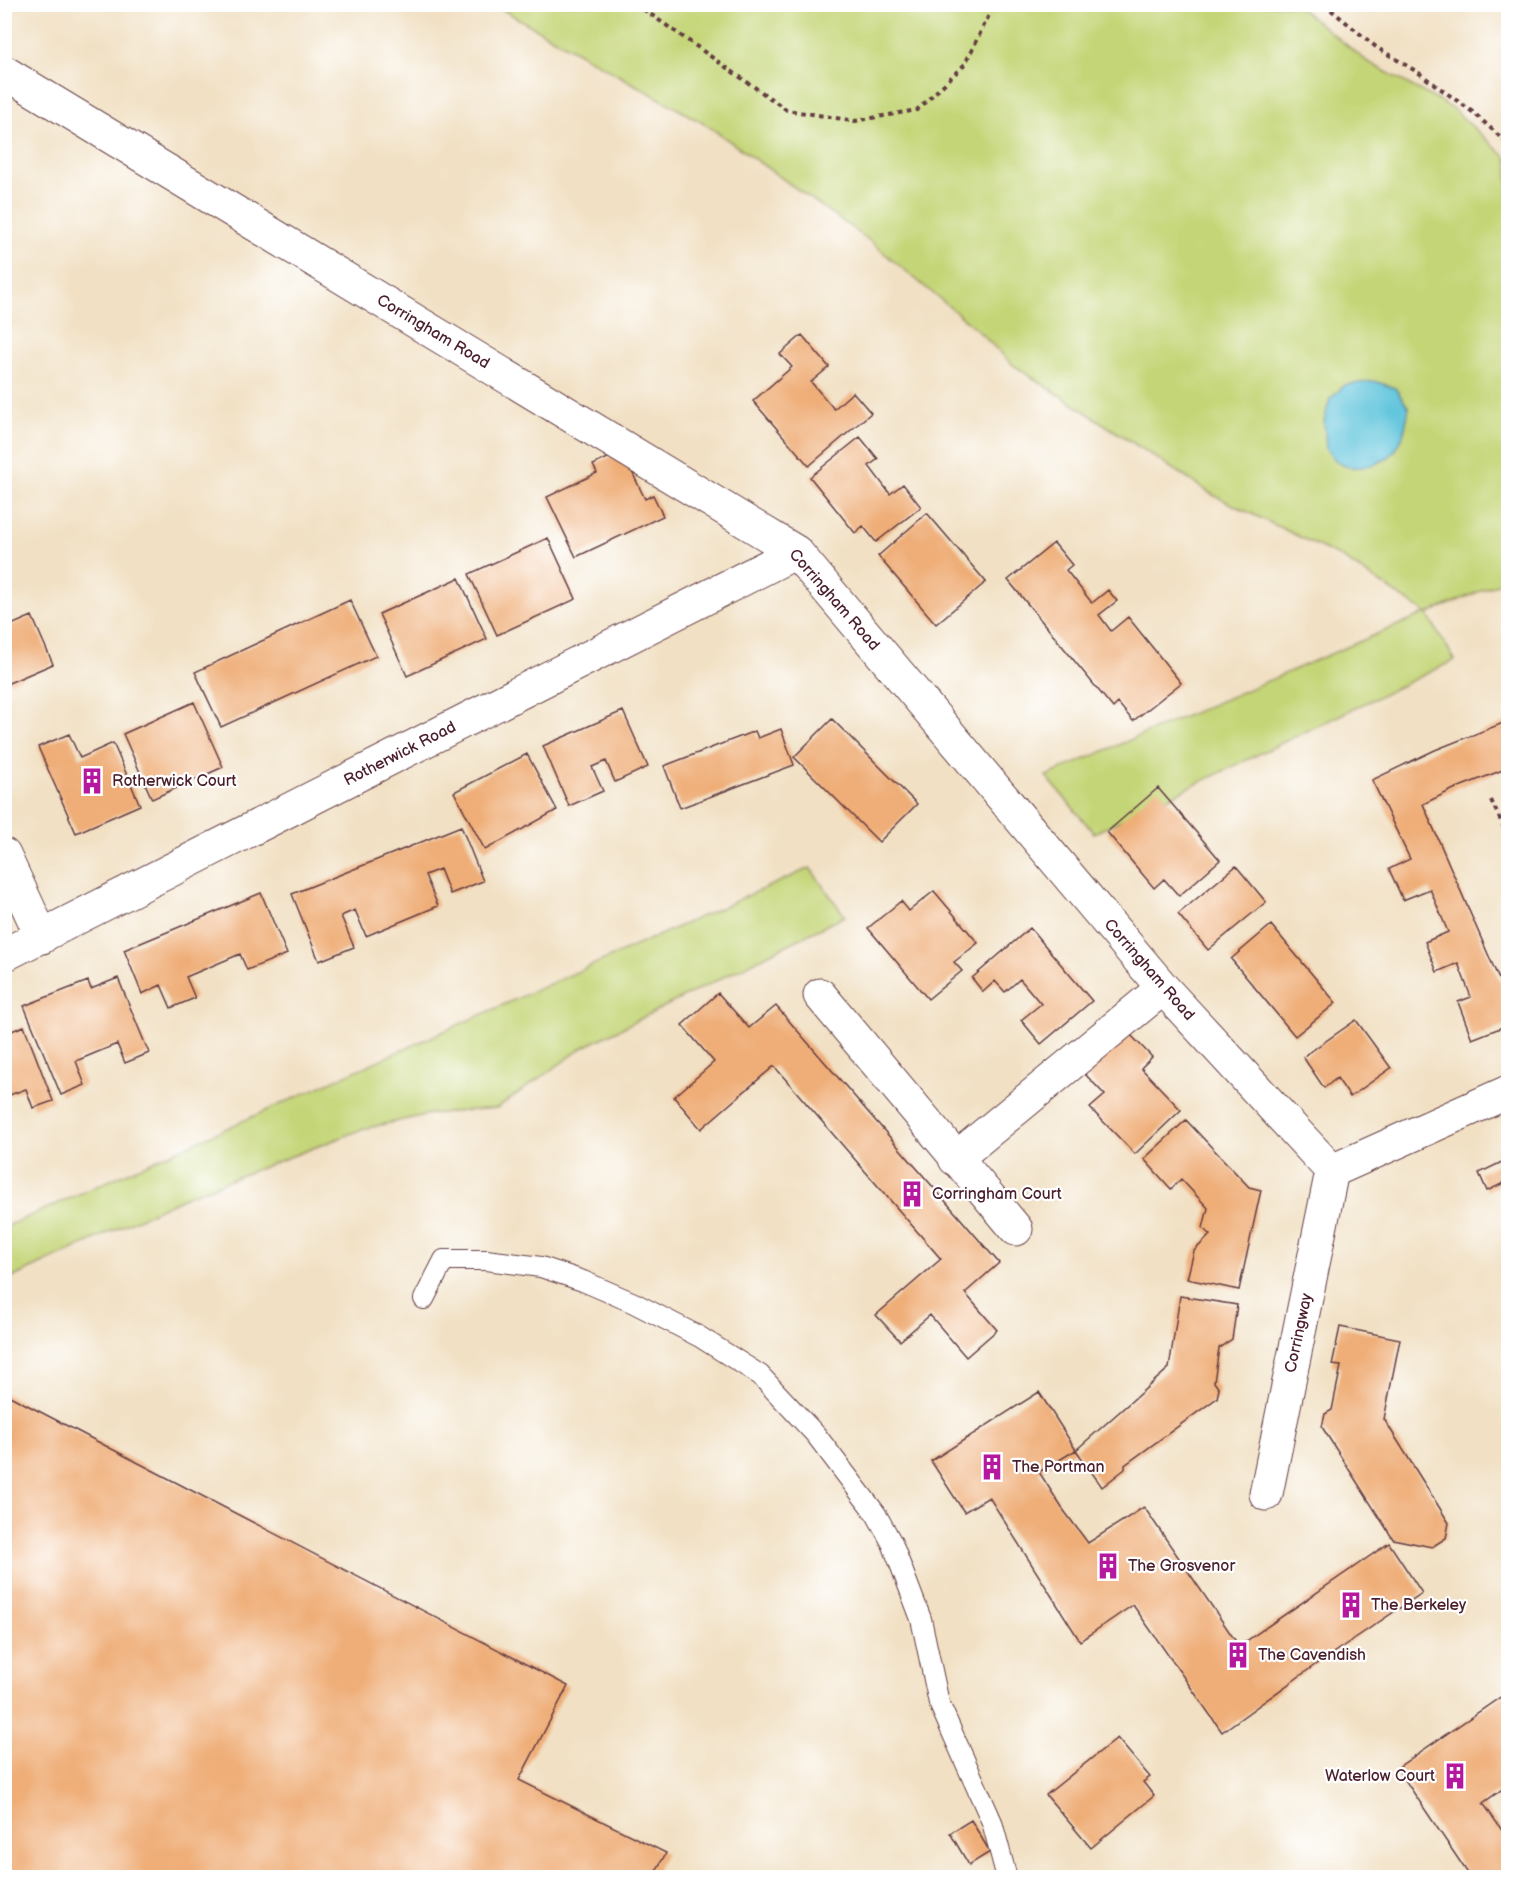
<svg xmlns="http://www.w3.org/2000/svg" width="1513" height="1882" viewBox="0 0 1513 1882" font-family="'Balsamiq Sans',sans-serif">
<rect width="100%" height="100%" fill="#fff"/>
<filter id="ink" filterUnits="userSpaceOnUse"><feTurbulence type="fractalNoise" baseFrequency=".0167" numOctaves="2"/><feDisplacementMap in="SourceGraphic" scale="12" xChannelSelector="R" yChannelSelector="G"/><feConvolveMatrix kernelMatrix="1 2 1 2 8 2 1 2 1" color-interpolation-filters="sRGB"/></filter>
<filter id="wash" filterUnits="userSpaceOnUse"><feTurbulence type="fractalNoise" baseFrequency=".008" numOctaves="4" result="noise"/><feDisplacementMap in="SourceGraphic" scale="24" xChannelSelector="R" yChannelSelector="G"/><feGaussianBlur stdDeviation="1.35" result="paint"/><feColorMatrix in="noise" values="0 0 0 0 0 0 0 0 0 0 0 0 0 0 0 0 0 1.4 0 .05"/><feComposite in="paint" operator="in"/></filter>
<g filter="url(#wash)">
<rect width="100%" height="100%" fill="#f1e0c3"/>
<path fill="#c4d577" stroke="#877a51" stroke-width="1.5" d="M494 5H1296L1368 62 1452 108 1508 159V579L1427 614 1455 660 1094 833 1046 776 1426 613 1341 557 1213 495 1013 365 975 328 866 238 708 126Z
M810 868 845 916 584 1047 497 1108 430 1114 363 1129 185 1197 5 1281V1227Z"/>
<path fill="#5fc4dc" stroke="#547284" stroke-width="1.5" d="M1374 381 1395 388 1409 408C1406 422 1405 437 1396 449 1387 464 1355 473 1339 463 1334 460 1330 454 1326 449L1324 421 1330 399 1345 385Z"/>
<g id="blocks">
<path fill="#efae78" d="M802 335 829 367 811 382 834 409 853 392 871 413 809 466 753 401 792 367 780 354Z
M860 437 878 459 869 466 890 494 903 484 921 507 876 542 863 526 855 533 810 477Z
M622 451 645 499 653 495 663 516 576 557 547 497 597 473 593 465Z
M927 513 986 582 936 624 878 556Z
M548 538 576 599 497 635 469 574Z
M1054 543 1072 565 1066 570 1092 603 1108 590 1117 601 1099 615 1111 631 1128 617 1181 683 1133 721 1118 703 1113 708 1008 580Z
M459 578 487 639 407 676 379 614Z
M350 600 376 656 221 727 195 672Z
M32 616 53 664 4 685V628Z
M194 702 223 767 152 799 123 734Z
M623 711 648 767 615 782 606 761 592 767 603 791 569 806 543 746Z
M832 719 917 804 879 842 794 757Z
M1508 721V768L1454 789 1423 804 1501 984 1508 981V1025L1472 1039 1458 1002 1471 997 1458 963 1437 972 1425 942 1448 932 1430 889 1403 900 1389 869 1410 859 1372 780 1435 750Z
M781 729 794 765 680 808 664 766 755 731 758 738Z
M69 734 80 758 113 743 140 805 76 833 38 747Z
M527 754 557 810 485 850 454 792Z
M1158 788 1220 860 1179 896 1164 879 1154 888 1107 832Z
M461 826 483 881 450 894 440 869 425 875 438 906 366 936 355 910 341 916 354 947 319 961 292 894Z
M1236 866 1266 902 1208 950 1178 914Z
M934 891 978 943 954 962 962 971 928 999 868 928 901 901 909 911Z
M261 893 287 954 247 970 240 954 186 977 195 998 171 1008 161 985 142 994 124 950Z
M1271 925 1336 1003 1295 1036 1231 959Z
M1030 928 1092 1001 1041 1044 1021 1020 1041 1004 1020 979 1005 992 995 981 983 992 972 978Z
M118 978 149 1053 125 1063 117 1044 76 1061 85 1085 61 1095 24 1006 88 981 91 989Z
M718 993 749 1028 776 1006 999 1263 965 1293 997 1330 966 1357 930 1315 900 1341 876 1315 941 1259 774 1066 701 1129 674 1097 714 1062 682 1025Z
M1356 1020 1391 1068 1350 1097 1337 1078 1324 1088 1303 1057Z
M24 1026 53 1101 33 1108 26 1089 4 1097V1034Z
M1127 1031 1152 1057 1141 1068 1181 1110 1135 1154 1090 1108 1105 1095 1083 1072Z
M1186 1120 1249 1187 1261 1190 1239 1290 1187 1279 1194 1251 1210 1235 1203 1228 1208 1208 1181 1179 1171 1189 1144 1159Z
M1508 1159V1181L1487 1191 1479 1173Z
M1180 1296 1237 1305 1232 1339 1219 1348 1214 1382 1219 1389 1217 1398 1125 1465V1469L1102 1487 1076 1450 1169 1368Z
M1340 1327 1400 1339 1384 1419 1449 1523 1446 1538 1432 1547 1393 1539 1322 1427 1325 1414 1332 1410 1341 1366 1332 1365Z
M1039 1392 1076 1450 1039 1472 1062 1508 1088 1543 1144 1507 1239 1646 1389 1543 1422 1593 1315 1665 1222 1732 1133 1605 1080 1641 989 1497 964 1512 931 1461Z
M4 1393 568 1686 519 1780 666 1853 652 1878H4Z
M1508 1692V1785L1483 1803 1508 1839V1878H1471L1397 1768Z
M1117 1738 1150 1777 1143 1782 1154 1796 1091 1848 1046 1795Z
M971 1820 990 1852 969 1865 950 1833Z"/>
</g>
</g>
<g filter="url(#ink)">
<use href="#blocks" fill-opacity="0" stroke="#633c42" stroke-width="1.5"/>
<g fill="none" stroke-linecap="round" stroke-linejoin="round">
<g stroke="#633c42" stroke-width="22">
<path id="lane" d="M424 1299 444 1260H486L541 1267 583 1281 634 1303 700 1337 760 1375 816 1435 876 1514 892 1543 921 1619 939 1703 992 1822 1007 1878"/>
</g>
<g stroke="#633c42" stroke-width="35">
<path id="street" d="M4 72 796 552 1163 988 1332 1171 1508 1092
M4 855 42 937
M4 955 796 552
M820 995 1016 1229
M955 1159 1163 988
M1266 1494 1332 1171"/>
</g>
<path stroke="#633c42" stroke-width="4" stroke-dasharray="4.5 4.5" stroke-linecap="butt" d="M636 4 787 110 855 121 917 110 965 64 991 11 990 4
M1324 4 1376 47 1419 73 1474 113 1508 144
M1491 800 1508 836"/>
<use href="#lane" stroke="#fff" stroke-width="20"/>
<use href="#street" stroke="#fff" stroke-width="33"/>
</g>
</g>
<defs>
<g id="building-bare" transform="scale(2.07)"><path d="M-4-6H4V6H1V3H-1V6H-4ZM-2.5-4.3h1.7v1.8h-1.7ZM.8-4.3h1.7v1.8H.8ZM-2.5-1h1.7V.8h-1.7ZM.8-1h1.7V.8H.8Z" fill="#b5179e" stroke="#fff" stroke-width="2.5" paint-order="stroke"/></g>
</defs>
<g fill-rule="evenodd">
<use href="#building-bare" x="92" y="781"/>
<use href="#building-bare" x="912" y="1194"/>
<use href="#building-bare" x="992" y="1467"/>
<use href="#building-bare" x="1108" y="1566"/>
<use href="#building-bare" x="1351" y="1605"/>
<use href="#building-bare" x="1238" y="1655"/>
<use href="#building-bare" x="1455" y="1776"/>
</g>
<g text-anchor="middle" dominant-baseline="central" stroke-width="4.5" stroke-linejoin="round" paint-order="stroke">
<g font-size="16" fill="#4a1f2b" stroke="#fff">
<text transform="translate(433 332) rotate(31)">Corringham Road</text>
<text transform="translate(834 600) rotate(49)">Corringham Road</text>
<text transform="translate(400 754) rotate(-27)">Rotherwick Road</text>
<text transform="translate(1149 970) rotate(49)">Corringham Road</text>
<text transform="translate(1299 1333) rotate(-78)">Corringway</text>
</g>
<g font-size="16" fill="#4a1f2b" stroke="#fff" text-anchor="start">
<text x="112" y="781">Rotherwick Court</text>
<text x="932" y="1194">Corringham Court</text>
<text x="1012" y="1467">The Portman</text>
<text x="1128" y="1566">The Grosvenor</text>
<text x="1371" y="1605">The Berkeley</text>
<text x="1258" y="1655">The Cavendish</text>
<text x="1435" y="1776" text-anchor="end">Waterlow Court</text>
</g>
</g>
<rect width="1513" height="1882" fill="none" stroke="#fff" stroke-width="24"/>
</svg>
